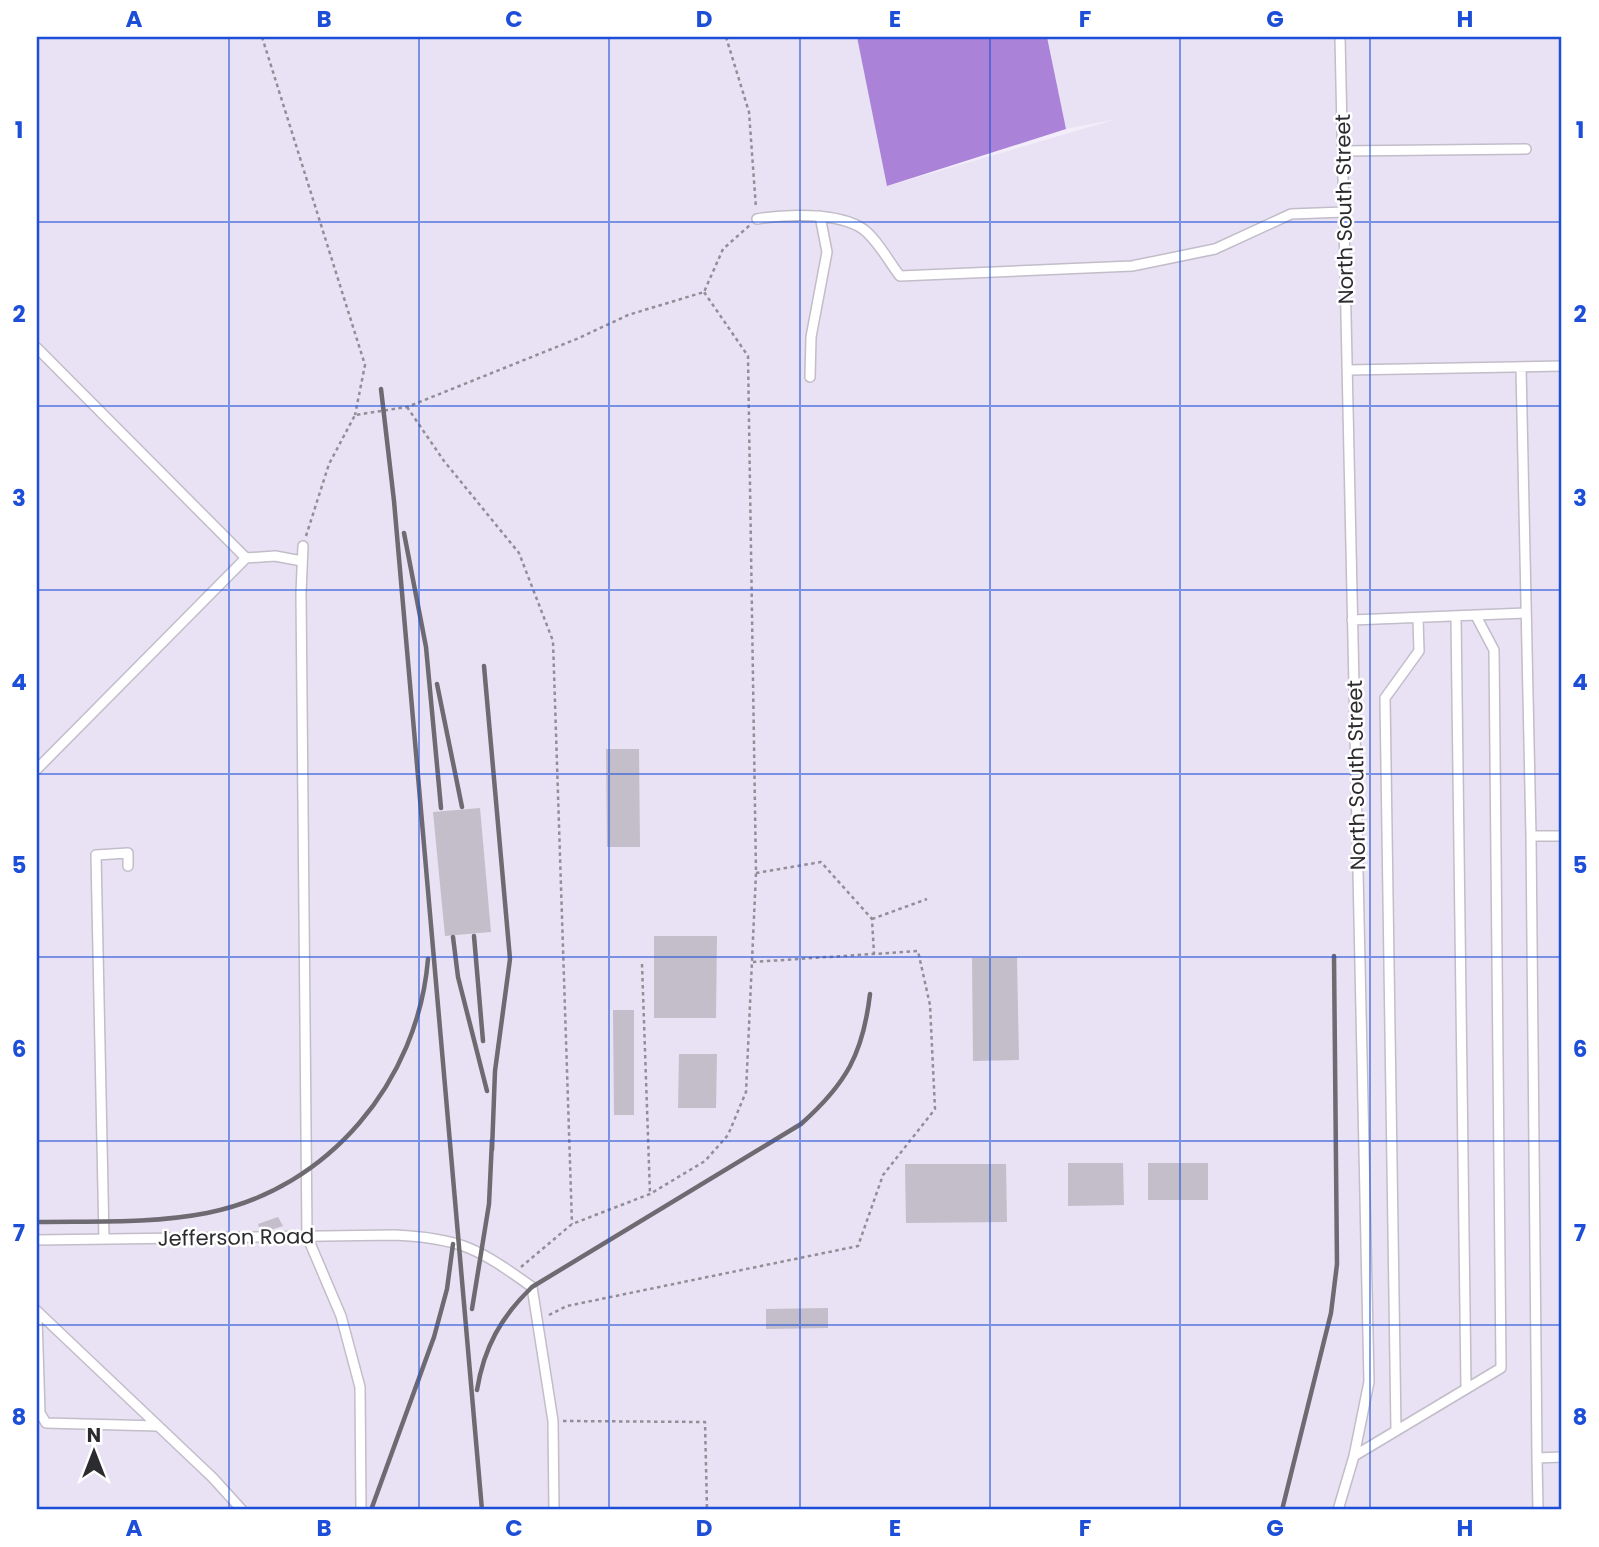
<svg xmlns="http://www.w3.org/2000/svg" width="1599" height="1547" viewBox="0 0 1599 1547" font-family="Poppins,sans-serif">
<rect width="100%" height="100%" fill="#f3edfa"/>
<path fill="#e9e1f4" d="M37 37H857L888 186 1117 119 1066 129 1047 37H1562V1510H37Z"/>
<path fill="#aa82d8" d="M857 37H1047L1066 129 887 186Z"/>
<path fill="#c3beca" d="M606 749H639L640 847H607Z
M480 808 491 932 445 936 433 812Z
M654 936H717L716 1018H654Z
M1017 957 1019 1060 973 1061 972 958Z
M613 1010H634V1115H614Z
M679 1054H717L716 1108H678Z
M1068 1163H1123L1124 1205 1068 1206Z
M1148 1163H1208V1200H1148Z
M905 1164H1006L1007 1222 906 1223Z
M278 1217 283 1226 261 1233 258 1224Z
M828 1308V1328L766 1329V1309Z"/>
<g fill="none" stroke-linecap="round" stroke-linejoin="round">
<g stroke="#c2bdc9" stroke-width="12">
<path id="service" d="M1343 151 1526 149
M757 219C784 214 839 212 863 229 877 239 889 262 900 276L1132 266 1215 249 1291 214 1344 212
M37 348 246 558
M1521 367 1531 836H1562
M1348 370 1562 366
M810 377 811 337 827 252 820 216
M303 546 301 593 307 1236 341 1316 360 1387 361 1510
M1456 617 1466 1388
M1352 620 1526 613
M37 769 246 558 275 556 302 561
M1531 836 1537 1458 1562 1457
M104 1239 96 855 128 853V866
M37 1240 395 1235C461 1238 479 1249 532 1287L553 1421 554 1510
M37 1311 213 1478 242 1510
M37 1318 40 1413 46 1423 158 1426
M1396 1430 1385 698 1419 651 1418 618
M1354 1456 1501 1368 1494 650 1476 616
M1537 1458 1538 1510
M1338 1510 1354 1456 1369 1382 1340 37"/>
</g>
<path stroke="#928e97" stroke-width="2.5" stroke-dasharray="3.5 3.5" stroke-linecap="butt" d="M262 37 365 365 355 415
M726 37 749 112 756 208
M407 407 444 461 519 553 553 641 572 1224
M306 536 329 464 355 415 407 407 579 338 628 315 704 292 723 249 750 225
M756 873 821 862 872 919 874 954
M872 919 927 899
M642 964 650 1194
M521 1267 572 1224 650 1194 705 1161 728 1135 746 1092 756 873 748 356 704 292
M549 1315 567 1306 858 1246 883 1175 935 1109 930 1005 918 951 753 962
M563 1421 705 1422 707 1510"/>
<use href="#service" stroke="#fff" stroke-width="9"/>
<path stroke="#6d6a71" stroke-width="4.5" d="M381 389 394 501 482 1510
M404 533 426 647 441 808
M484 666 510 959 495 1071 492 1150
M437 684 462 807
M474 936 483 1041
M453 937 458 977 487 1091
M37 1222C93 1221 151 1224 207 1213 329 1189 418 1081 428 959
M472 1309 489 1204 492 1140
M477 1390C484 1347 501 1317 532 1287L801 1124C846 1084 863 1054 870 994
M371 1510 434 1337 447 1289 453 1244
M1282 1510 1331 1313 1337 1264 1334 956"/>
</g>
<path fill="none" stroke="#1d4ed8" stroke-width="2" stroke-opacity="0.55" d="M229 37V1510M419 37V1510M609 37V1510M800 37V1510M990 37V1510M1180 37V1510M1370 37V1510M37 222H1562M37 406H1562M37 590H1562M37 774H1562M37 957H1562M37 1141H1562M37 1325H1562"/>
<g text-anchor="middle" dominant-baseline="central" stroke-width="5" stroke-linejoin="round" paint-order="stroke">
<g font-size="21" fill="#2c2b2f" stroke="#fff">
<text transform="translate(1344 209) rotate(-91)">North South Street</text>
<text transform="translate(1356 775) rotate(-91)">North South Street</text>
<text transform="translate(236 1237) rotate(-1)">Jefferson Road</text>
</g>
</g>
<rect width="1599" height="1547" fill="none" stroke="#ffffff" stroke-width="77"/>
<g transform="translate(94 1452)" stroke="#ffffff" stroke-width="5" paint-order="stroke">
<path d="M0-5L12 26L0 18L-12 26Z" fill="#2c2b2f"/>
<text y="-10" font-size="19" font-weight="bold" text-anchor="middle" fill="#2c2b2f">N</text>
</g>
<rect x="38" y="38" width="1522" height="1470" fill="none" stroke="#1d4ed8" stroke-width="2.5"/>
<g font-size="23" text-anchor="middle" font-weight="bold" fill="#1d4ed8">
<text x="134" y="27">A</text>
<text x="324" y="27">B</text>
<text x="514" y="27">C</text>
<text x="704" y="27">D</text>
<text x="895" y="27">E</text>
<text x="1085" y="27">F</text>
<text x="1275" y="27">G</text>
<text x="1465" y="27">H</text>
<text x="19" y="138">1</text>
<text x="1580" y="138">1</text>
<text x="19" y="322">2</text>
<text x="1580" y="322">2</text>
<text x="19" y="506">3</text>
<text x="1580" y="506">3</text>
<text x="19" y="690">4</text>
<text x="1580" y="690">4</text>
<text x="19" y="873">5</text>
<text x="1580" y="873">5</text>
<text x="19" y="1057">6</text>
<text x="1580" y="1057">6</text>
<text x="19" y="1241">7</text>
<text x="1580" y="1241">7</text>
<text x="19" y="1425">8</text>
<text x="1580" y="1425">8</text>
<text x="134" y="1536">A</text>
<text x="324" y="1536">B</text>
<text x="514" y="1536">C</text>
<text x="704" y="1536">D</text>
<text x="895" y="1536">E</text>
<text x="1085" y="1536">F</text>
<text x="1275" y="1536">G</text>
<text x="1465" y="1536">H</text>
</g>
</svg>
